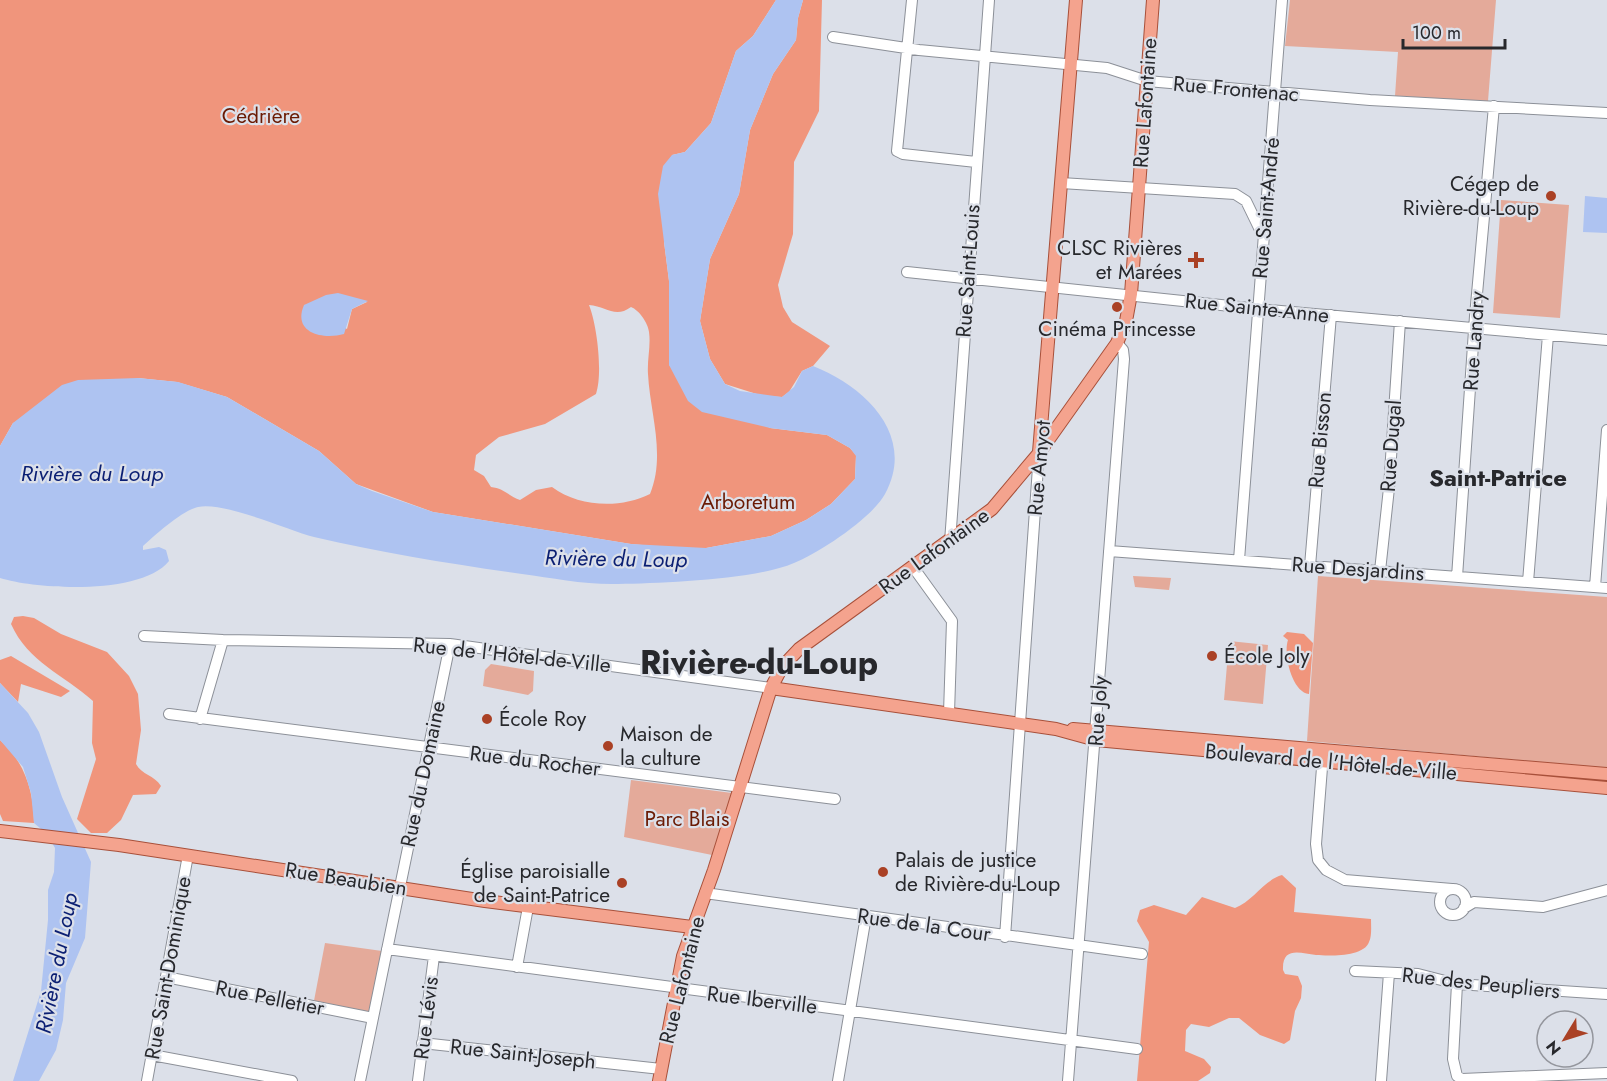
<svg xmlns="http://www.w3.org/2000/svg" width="1607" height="1081" viewBox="0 0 1607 1081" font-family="Jost,sans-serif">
<rect width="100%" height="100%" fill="#dce0e9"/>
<path fill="#e4aa9a" d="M1290 0H1496L1488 101 1395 96 1398 52 1285 46Z
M1501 200 1569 205 1560 318 1493 313Z
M1133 576 1171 578 1169 590 1135 587Z
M1318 576 1607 597V768L1307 741Z
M1229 641 1268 645 1263 704 1224 700Z
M491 664 534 671 533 691 528 695 483 686 485 670Z
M631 780 732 793 712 855 624 837Z
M325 943 382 951 370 1017 313 1006Z"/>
<path fill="#f0957c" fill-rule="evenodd" d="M0 0H776L753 36 736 51 711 123 685 152 672 155 664 242 669 281V365L770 428 827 435 850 448 856 455 855 479 831 504 806 520 771 536 706 548 686 549 631 544 433 512 356 484 319 451 227 397 177 382 138 378 13 423 0 446ZM367 302 352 309 347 329 304 305ZM589 305C606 306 615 319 631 307 639 310 648 323 649 332 651 346 647 360 648 374 650 413 666 455 650 494 620 509 579 507 552 487L536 490 520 500C509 496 503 488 491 487L484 476 474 470 476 455 499 437 545 424 596 394C603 373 597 325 589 305Z
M803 0H822L819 111 794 162 793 234 778 285 783 307 792 322 830 346 813 366 802 371 789 392 782 397 763 396 725 384 710 359 700 321 710 259 739 194 750 130 773 74 796 40 798 18Z
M23 616 34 618 61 634 107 652 129 676 138 694 141 730 136 764C142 775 154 775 161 786L156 794 133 795 121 820 107 833H91L77 819 96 759 92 743 93 701C64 675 28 662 11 624L14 617Z
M1287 632 1304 634 1313 643 1309 694C1292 692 1283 654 1288 640L1283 636Z
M11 656 70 691 61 697 21 684 18 702 0 683V660Z
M0 740C24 761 34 791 34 823L3 821 0 814Z
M1282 875 1296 888 1294 912 1371 919C1371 926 1372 936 1369 942 1364 957 1329 956 1316 955 1300 953 1282 946 1283 970L1285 974 1298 976 1302 986 1301 998 1295 1011 1290 1040 1284 1044 1260 1035 1239 1018H1229L1209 1027 1191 1024 1186 1030 1185 1051 1204 1059 1211 1067 1210 1073 1198 1081H1137L1149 942 1137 921 1140 910 1154 905 1186 915 1202 897 1235 908C1253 901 1264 880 1282 875Z"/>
<path fill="#aec3f1" d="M776 0H803L798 18 796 40 773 74 750 130 739 194 710 259 700 321 710 359 725 384 740 391 782 397 794 387 802 371 813 366C864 386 917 435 885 494 872 518 819 553 794 563 754 580 663 583 618 584 586 585 553 578 522 574 451 564 383 553 314 537 287 530 223 501 198 507 183 510 155 535 143 546V550L159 547 166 550 169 561C142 595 39 590 0 578V446L13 423 62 385 78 380 138 378 178 382 227 397 319 451 356 484 372 491 433 512 631 544 706 548 771 536 806 520 831 504 855 479 856 456 850 448 827 435 770 428 702 412 688 401 669 365V281L658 194 663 166 672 155 685 152 711 123 736 51 753 36Z
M1585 196 1607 198V233L1583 232Z
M338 293 368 301 352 309 344 334C323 340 292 333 304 305L326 295Z
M0 683 28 713 39 732 62 797 91 862 85 938 66 983 63 1020 56 1050 39 1081H13L41 991 48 920V890L54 872 55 848 47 834 34 823 31 793 23 767 0 740Z"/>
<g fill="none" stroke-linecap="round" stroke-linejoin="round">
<g stroke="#8c9098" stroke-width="12">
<path id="minor" d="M912 0 897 151 903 154 976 162
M833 37 919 50 1107 68 1147 81 1370 100 1607 113
M1061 183 1235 194 1246 201 1262 234
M907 272 1259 309 1607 340
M950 542 989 0
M1109 551 1607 588
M1239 560 1282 0
M1310 566 1331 315
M913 567 952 621 949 713
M1380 571 1389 488 1400 321
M1457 577 1475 316 1494 106
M1528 582 1548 335
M1595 587 1607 430
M144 636 223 640 450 644 771 688
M169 714 835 799
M200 719 223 640
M1323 755 1316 844 1318 860 1326 870 1345 880 1452 889
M1440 902a13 13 0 1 1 26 0a13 13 0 1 1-26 0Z
M705 893 1142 954
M1464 908 1474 902 1543 907 1607 890
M1005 937 1039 453
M387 949 1137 1049
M517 967 528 907
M1355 971 1418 974 1457 984 1607 994
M166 977 373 1018
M1457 984 1453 1059 1457 1076 1462 1079 1607 1073
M422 1043 661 1069
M152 1055 292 1081
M147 1081 188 855
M360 1081 450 644
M418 1081 434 956
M838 1081 866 916
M1068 1081 1124 359 1123 350 1117 343
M1381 1081 1389 973"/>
</g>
<g stroke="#a8503a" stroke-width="14">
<path id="major" d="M1039 452 1076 0
M771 688 1056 729 1096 740 1607 788
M1073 729 1607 774
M0 831 119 845 485 901 692 927
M659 1081 683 956 714 870 771 688 782 667 799 649 992 509 1039 453 1117 343 1126 321 1131 294 1153 0"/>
</g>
<use href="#minor" stroke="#fff" stroke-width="10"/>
<use href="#major" stroke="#f4a38e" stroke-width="12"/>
</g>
<g fill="#aa4125" stroke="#dce0e9" stroke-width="2">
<circle cx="1551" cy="196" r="6"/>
<path d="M1193 251h6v6h6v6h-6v6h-6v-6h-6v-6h6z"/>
<circle cx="1117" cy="307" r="6"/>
<circle cx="1212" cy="656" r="6"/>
<circle cx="487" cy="719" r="6"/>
<circle cx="608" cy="746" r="6"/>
<circle cx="883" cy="872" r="6"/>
<circle cx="622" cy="883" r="6"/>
</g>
<g text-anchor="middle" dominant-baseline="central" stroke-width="4.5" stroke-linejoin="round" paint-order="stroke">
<g font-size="21" fill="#27282c" stroke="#dce0e9">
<text transform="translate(1236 89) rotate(5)">Rue Frontenac</text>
<text transform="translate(1145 103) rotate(-86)">Rue Lafontaine</text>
<text transform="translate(1266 208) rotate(-85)">Rue Saint-André</text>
<text transform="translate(968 271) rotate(-86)">Rue Saint-Louis</text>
<text transform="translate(1257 308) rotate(6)">Rue Sainte-Anne</text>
<text transform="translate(1474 341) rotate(-86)">Rue Landry</text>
<text transform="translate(1320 440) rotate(-85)">Rue Bisson</text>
<text transform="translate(1391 446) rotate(-86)">Rue Dugal</text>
<text transform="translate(1039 468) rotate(-85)">Rue Amyot</text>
<text transform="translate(934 551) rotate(-36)">Rue Lafontaine</text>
<text transform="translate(1358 569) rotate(4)">Rue Desjardins</text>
<text transform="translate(512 655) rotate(6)">Rue de l'Hôtel-de-Ville</text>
<text transform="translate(1098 711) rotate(-86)">Rue Joly</text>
<text transform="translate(535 761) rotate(7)">Rue du Rocher</text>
<text transform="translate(1331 762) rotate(5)">Boulevard de l'Hôtel-de-Ville</text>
<text transform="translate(423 774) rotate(-78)">Rue du Domaine</text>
<text transform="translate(346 879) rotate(9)">Rue Beaubien</text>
<text transform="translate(924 925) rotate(8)">Rue de la Cour</text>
<text transform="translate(168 968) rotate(-80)">Rue Saint-Dominique</text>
<text transform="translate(682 980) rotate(-76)">Rue Lafontaine</text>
<text transform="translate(1481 983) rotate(6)">Rue des Peupliers</text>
<text transform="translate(270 998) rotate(11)">Rue Pelletier</text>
<text transform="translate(762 1000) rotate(7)">Rue Iberville</text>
<text transform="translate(426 1018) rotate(-83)">Rue Lévis</text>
<text transform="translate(523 1054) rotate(6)">Rue Saint-Joseph</text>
</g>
<g font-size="21" fill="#6a1a03" stroke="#dce0e9">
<text x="261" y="116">Cédrière</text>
<text x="748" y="502">Arboretum</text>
<text x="687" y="819">Parc Blais</text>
</g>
<g font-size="21" fill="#27282c" stroke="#dce0e9" text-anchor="start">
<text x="1539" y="184" text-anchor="end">Cégep de<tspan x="1539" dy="24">Rivière-du-Loup</tspan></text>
<text x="1182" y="248" text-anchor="end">CLSC Rivières<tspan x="1182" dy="24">et Marées</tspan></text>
<text x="1117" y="329" text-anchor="middle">Cinéma Princesse</text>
<text x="1224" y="656">École Joly</text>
<text x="499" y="719">École Roy</text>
<text x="620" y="734">Maison de<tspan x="620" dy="24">la culture</tspan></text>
<text x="895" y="860">Palais de justice<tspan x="895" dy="24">de Rivière-du-Loup</tspan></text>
<text x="610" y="871" text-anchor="end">Église paroisialle<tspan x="610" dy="24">de Saint-Patrice</tspan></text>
</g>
<g font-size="22" font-style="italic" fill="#0b1f73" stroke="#dce0e9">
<text x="92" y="473">Rivière du Loup</text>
<text transform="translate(616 558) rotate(1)">Rivière du Loup</text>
<text transform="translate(56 963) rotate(-79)">Rivière du Loup</text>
</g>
<g font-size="24" font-weight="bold" fill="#27282c" stroke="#dce0e9">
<text x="1498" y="477">Saint-Patrice</text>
</g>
<g font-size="33" font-weight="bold" fill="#27282c" stroke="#dce0e9">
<text x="759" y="662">Rivière-du-Loup</text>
</g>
</g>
<g transform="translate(1565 1039) rotate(232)"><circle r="28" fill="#dce0e9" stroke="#94969d" stroke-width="1.5"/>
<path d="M0-4.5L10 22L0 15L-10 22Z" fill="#aa4125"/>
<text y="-9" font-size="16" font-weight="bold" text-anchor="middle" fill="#27282c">N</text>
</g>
<path d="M1403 39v9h102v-9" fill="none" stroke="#27282c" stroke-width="3"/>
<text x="1412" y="39" font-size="18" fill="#27282c" stroke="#dce0e9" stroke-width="4.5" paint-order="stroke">100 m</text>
</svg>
